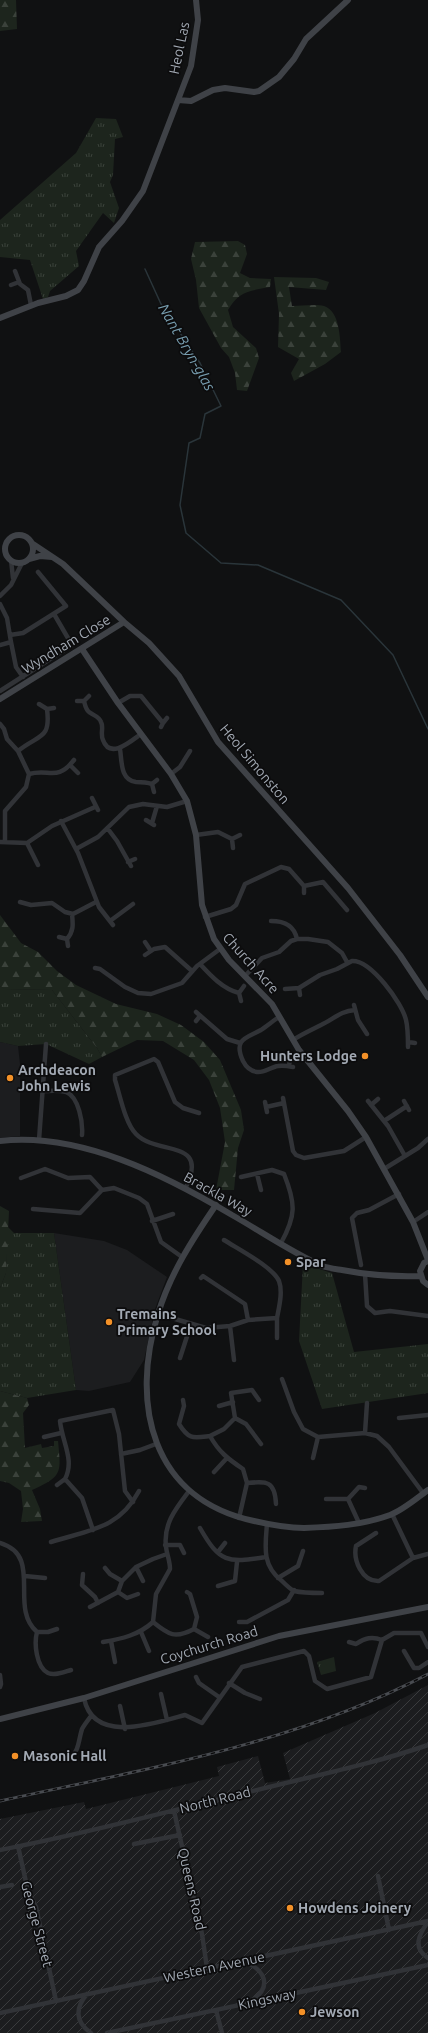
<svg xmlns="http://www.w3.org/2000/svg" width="428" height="2033" viewBox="0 0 428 2033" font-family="Ubuntu,sans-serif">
<defs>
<pattern id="industrial-furrows" width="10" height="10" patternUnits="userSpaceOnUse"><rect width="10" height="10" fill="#1c1d1f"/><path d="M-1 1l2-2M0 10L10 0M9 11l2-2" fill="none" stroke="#3a3b3d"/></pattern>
<pattern id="grass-tufts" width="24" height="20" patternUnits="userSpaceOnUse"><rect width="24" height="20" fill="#1d251d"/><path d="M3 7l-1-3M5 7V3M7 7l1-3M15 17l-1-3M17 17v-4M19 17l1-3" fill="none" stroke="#3b423b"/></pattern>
<pattern id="forest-firs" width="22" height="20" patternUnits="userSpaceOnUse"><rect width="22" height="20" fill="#1d251d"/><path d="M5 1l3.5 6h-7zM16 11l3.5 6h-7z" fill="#3b423b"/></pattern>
</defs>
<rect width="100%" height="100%" fill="#101112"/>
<path fill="#1c1d1f" d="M0 1042 18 1046 20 1064V1136L0 1138Z
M54 1233 104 1241 127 1250 167 1277 155 1309 144 1360 130 1382 89 1391 76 1390Z"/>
<path fill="url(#industrial-furrows)" d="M428 1685V2033H0V1819L84 1802 86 1809 219 1776 217 1767 258 1756 265 1783 290 1779 283 1753 375 1713Z"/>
<path fill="url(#grass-tufts)" d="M96 118 116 119 123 137 115 139 113 175 110 182 119 208 114 223 103 213 76 251 79 266 50 291 48 297 43 299 30 260 0 257V220L76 153Z
M0 986 5 989 52 990 97 1048 102 1057 89 1064 46 1044 18 1046 0 1042Z
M7 1226 14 1233H54L76 1390 27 1398 0 1391V1288L6 1273Z
M303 1264 332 1273 354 1352 428 1344V1393L322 1409 299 1341Z
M334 1657 336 1671 321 1675 317 1662Z"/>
<path fill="url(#forest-firs)" d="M0 0H16L17 29 0 31Z
M238 241 245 245 247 254 240 273 250 278 271 279 270 287C249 291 239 291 228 310L233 327 256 348 259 358 247 391 237 390 235 373 229 357 221 348 199 308 196 280 191 259 195 242Z
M274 277 316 278 329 282 326 290 289 287 292 306C302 306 315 304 324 306 340 311 340 339 341 352L325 364 294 381 291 373 299 359 278 347 279 314Z
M0 915 21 943 38 952 57 971 76 985 116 1004 157 1014 181 1025 204 1042 220 1060 241 1110 244 1130 238 1148 234 1190H216L225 1142 220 1108 209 1080 194 1060 163 1041 137 1040 102 1057 97 1048 52 990 4 989 0 986Z
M0 1206 9 1211 6 1273 0 1288Z
M0 1391 27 1398 29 1405 23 1413 25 1448 41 1444 42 1448 54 1446V1441H58C61 1473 63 1476 32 1490L40 1509 42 1521 21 1522 23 1509 21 1491 9 1483 0 1481Z"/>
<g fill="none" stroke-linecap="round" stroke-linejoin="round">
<path stroke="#2a353a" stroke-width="1.5" d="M145 269 161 304 200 363 221 406 205 414 200 438 189 443 180 505 186 533 221 563 258 565 341 600 393 655 428 729"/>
<path stroke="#313337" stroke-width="4.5" d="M15 271 20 284 28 290 31 305
M11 285 19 282
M11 560 13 578
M0 596 11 585 22 563
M0 604 7 618 11 642 0 645
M10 635 23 633 66 606 38 572
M11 642 16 667 23 677
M0 691 72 645 54 614
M89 696 84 701C85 705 86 710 89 712 94 716 99 716 101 722 104 727 100 734 103 740 110 760 131 741 141 734
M77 701H84
M118 703 130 696H141L163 723 161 727
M39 704 47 709 54 708
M163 723 167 718
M0 724 4 729 7 739 18 751 29 774 26 787 5 811V842
M120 749C122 761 120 780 136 782 142 782 146 782 152 784L154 792
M18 751C39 734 51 740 47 709
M70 765 78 773
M29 774C49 768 57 782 74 760
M171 774 180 767 190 751
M152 784 157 780
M92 798 98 810
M146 820 154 825
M61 821 78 853 99 907 113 925
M152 823 157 806
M108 829 117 841 131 866
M196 835 218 832 232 839
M0 842 27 843 52 826 95 807
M27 843 38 865
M233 848 232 839 240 835
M76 849 98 837 129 807 143 804 167 807 187 801
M128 862 135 859
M304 886 323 882 347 910
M20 902 31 905 52 903 65 912 73 914 96 902
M205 917 231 909 236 905 245 884 281 867 289 869 304 886V893
M110 921 133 904
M271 921C284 921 294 925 297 939
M59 937 67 939
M145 942 151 951
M68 946 67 939C74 931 73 924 72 914
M145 955 154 949 165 947 192 971
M200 964C211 976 223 989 239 993
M95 968 100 969 125 987 138 993 151 994 182 983 197 966 220 949
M245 976 262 958 279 952 291 941 297 939H308L328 942 342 953 347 962
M299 988 300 995
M285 989 299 988 320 975 337 969 352 961C371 960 402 1003 406 1020 408 1028 408 1038 408 1047
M241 1001 239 993 244 986
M354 1005 358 1020 367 1034
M196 1012 227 1039 240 1043
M279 1017C273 1021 267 1026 261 1030 246 1038 233 1039 243 1061 246 1067 250 1071 257 1072 264 1073 271 1067 278 1066 283 1065 288 1066 293 1067
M196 1021 200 1016
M293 1040C302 1034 311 1030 321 1025 334 1019 340 1011 355 1010
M408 1042 415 1043
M289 1066 290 1059
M43 1091C50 1091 59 1090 66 1092 79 1097 83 1123 82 1135
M283 1098 293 1151 296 1155 304 1158 344 1151 366 1137
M368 1101 388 1126 405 1156
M404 1101 409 1110
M265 1102 267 1112
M371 1105 378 1099
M266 1107 284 1103
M384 1121 407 1106
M39 1140 46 1044
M384 1169 418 1148 428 1139
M257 1174 261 1190
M241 1177 272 1170 284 1174C296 1204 296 1216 281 1243
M21 1178 45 1169 68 1178 90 1177 102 1190
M185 1189C211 1138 157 1156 136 1134 125 1123 120 1095 115 1080V1075L154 1059 158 1062 175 1102 183 1108 199 1113
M33 1209 80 1213 102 1190 114 1188 139 1198 147 1204 161 1242 182 1257
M152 1221 173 1214
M413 1222 428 1212
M361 1265 352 1218 357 1213 369 1210 399 1194
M365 1274 367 1306 375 1313 390 1311 428 1316
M201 1278 203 1276 245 1304 248 1320
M158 1314 206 1328 230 1326 248 1320 277 1318C279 1307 283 1292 279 1281 273 1267 238 1249 224 1240
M277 1318V1338
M230 1326 234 1360
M180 1358 191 1324
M282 1379 294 1412 303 1429 318 1437 365 1433 377 1436 389 1447 423 1493
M183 1400 184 1406 179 1424C189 1440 193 1438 210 1436
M219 1406 233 1402
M235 1418 246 1424 261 1444
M399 1418 428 1415
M365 1433 367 1403
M44 1437 61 1433
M121 1454 140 1450 156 1444
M313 1458 318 1437
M214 1472 227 1458
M247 1483C267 1481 275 1481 276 1504
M57 1485 65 1479
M326 1499H348
M392 1514 413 1558
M239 1518 247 1483 243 1469C228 1459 219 1452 210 1436L224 1429 235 1418 231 1393 252 1390 259 1400
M359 1523 348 1499 359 1487 365 1488
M267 1524C265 1547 262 1566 282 1581 285 1584 290 1589 294 1591 303 1593 314 1593 322 1593
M200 1528C220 1563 227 1563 266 1557
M93 1530 82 1498 65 1479C75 1460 62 1442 60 1421L113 1410 119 1434 125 1491 133 1502
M376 1533 356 1546C353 1560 362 1582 379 1581L413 1558 428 1554
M51 1542C89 1530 119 1529 139 1491
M0 1543C44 1556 8 1607 37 1632
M165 1545H180L184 1553
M218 1552 225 1543
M136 1567 143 1581
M105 1568 110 1574 122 1581
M83 1574 82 1585 95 1597 98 1603
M25 1576 45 1578
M278 1578 298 1566 303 1551
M218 1586 235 1581 237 1562
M118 1592 127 1598 138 1594
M90 1607 118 1592 122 1581 136 1567 153 1559 167 1554
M153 1622 156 1594 170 1569C170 1561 167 1555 166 1547 163 1524 176 1508 189 1491
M239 1622H247L288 1600 294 1590
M194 1629 208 1637
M37 1632C34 1643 36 1667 48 1673 55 1676 64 1672 71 1670
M37 1632H48L57 1629
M141 1632 149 1651
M111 1641 115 1662
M103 1642C121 1639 139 1635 153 1622 169 1635 175 1639 194 1629L197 1617 190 1594 187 1592
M349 1642 356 1644C365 1638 372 1636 382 1640
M404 1651 414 1668H419L428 1662
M0 1675 1 1684 0 1687
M196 1677 199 1683 219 1697
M229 1683 245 1693 260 1699
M161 1694 167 1720
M84 1698C93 1745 156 1723 185 1715L202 1723 242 1667 304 1651 309 1656 315 1681 327 1689 371 1677 382 1640 394 1633H421L428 1647
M120 1706 125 1729
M56 1759C81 1757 76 1749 82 1729 84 1725 88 1720 91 1716
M174 1811 202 1934 207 1968
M134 1844 180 1835
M18 1846 28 1891 36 1907 56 2001
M0 1850C84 1834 166 1812 249 1792 308 1777 370 1765 428 1745
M378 1876 389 1930
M0 1887 12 1885
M428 1922C419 1934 412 1948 428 1958
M243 1961C264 1969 274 1986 251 2001
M87 1994C75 2008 75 2022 91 2033
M216 2010 222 2033
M0 2013 428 1921
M107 2033 428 1965"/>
<path stroke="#3f4247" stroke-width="6" d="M178 100 191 101 213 90 225 88 254 92 259 91 279 77 294 59 306 39 348 0
M0 318 38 303 66 296 78 290 84 281 99 247 122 221 143 191 191 66 198 20 196 0
M5 549a14 14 0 1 1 28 0a14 14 0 1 1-28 0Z
M33 544 63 564 124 622 149 643 179 676 218 742 348 888 400 955 428 997
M29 559 40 556 52 557
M82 649 118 703 171 774 187 801 196 835 202 905 214 939 229 960 272 1004 299 1050 348 1111 366 1137 413 1222 428 1260
M0 699 124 622
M0 1141C80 1132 165 1175 232 1215 262 1232 291 1252 322 1266 328 1268 336 1269 342 1270 368 1275 394 1277 421 1276
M216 1205C192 1240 170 1274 158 1314 130 1404 151 1499 254 1521 271 1525 287 1528 304 1528 333 1527 363 1525 390 1515 403 1510 417 1498 428 1490
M428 1261 424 1263 420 1271 423 1281 428 1285
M0 1719 84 1698 279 1636 428 1607"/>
<g stroke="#484b50" stroke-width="3">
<path id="rail" d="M0 1801C145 1769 295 1744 428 1674"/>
</g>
<use href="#rail" stroke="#0c0c0d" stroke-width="1.5" stroke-dasharray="4.5" stroke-linecap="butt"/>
</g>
<g fill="#f39128" stroke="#0c0c0d" stroke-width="1.5">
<circle cx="365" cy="1056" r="4"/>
<circle cx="10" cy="1078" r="4"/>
<circle cx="288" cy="1262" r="4"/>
<circle cx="109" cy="1322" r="4"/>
<circle cx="15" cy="1756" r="4"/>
<circle cx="290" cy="1908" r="4"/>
<circle cx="302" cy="2012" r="4"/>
</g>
<g text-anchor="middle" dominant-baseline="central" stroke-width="3.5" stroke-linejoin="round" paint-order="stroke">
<g font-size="14" fill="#a2a9b3" stroke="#0c0c0d">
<text transform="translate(179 48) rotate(-78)">Heol Las</text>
<text transform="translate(66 644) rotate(-31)">Wyndham Close</text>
<text transform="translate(255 764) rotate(50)">Heol Simonston</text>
<text transform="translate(251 963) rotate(48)">Church Acre</text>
<text transform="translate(218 1194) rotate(29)">Brackla Way</text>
<text transform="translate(209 1645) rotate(-17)">Coychurch Road</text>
<text transform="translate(215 1800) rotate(-14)">North Road</text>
<text transform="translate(192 1889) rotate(77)">Queens Road</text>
<text transform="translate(37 1924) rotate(75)">George Street</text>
<text transform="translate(214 1967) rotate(-12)">Western Avenue</text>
<text transform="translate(267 1999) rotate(-12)">Kingsway</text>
</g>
<g font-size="14" font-weight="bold" fill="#a2a9b3" stroke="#0c0c0d" text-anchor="start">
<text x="357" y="1056" text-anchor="end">Hunters Lodge</text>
<text x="18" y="1070">Archdeacon<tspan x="18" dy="16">John Lewis</tspan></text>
<text x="296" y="1262">Spar</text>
<text x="117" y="1314">Tremains<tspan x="117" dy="16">Primary School</tspan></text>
<text x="23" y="1756">Masonic Hall</text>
<text x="298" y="1908">Howdens Joinery</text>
<text x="310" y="2012">Jewson</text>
</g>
<g font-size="15" font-style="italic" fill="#779daf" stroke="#0c0c0d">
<text transform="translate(187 347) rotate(60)">Nant Bryn-glas</text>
</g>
</g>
</svg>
